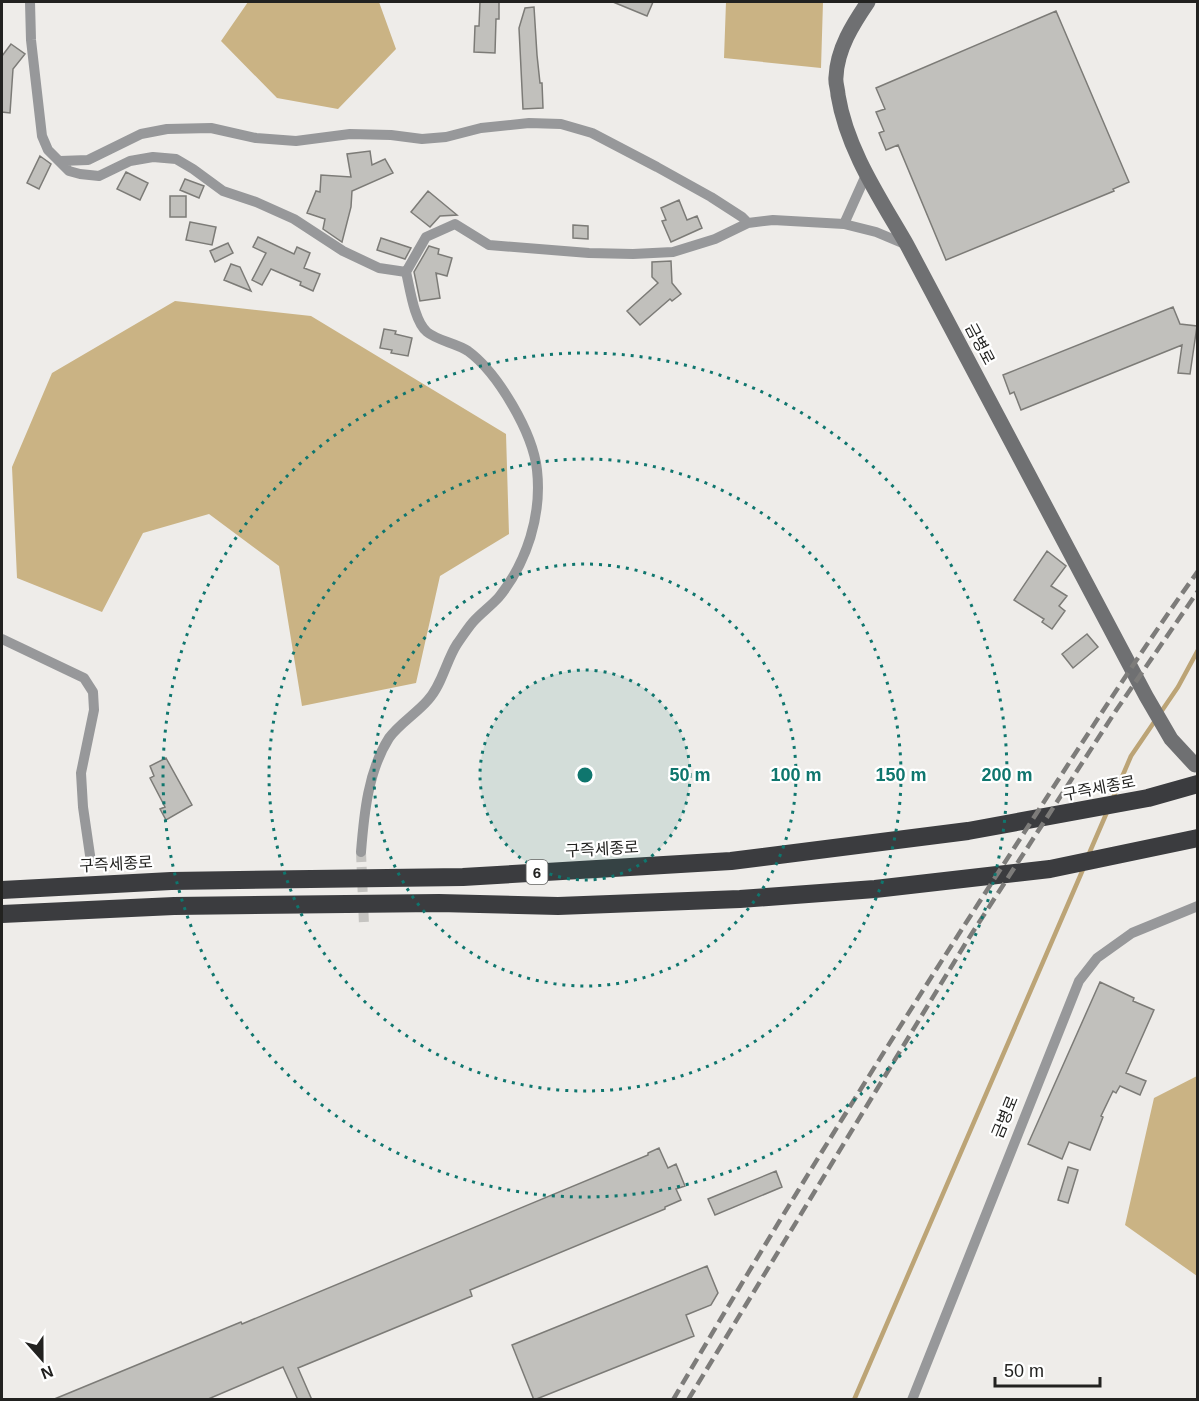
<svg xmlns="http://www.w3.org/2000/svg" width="1199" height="1401" viewBox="0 0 1199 1401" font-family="Arial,'Noto Sans KR',sans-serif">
<rect width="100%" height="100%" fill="#eeece9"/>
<path fill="#cab384" d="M248 2H379L396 49 338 109 277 98 221 41Z
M726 2H823L821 68 724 58Z
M175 301 311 316 506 434 509 534 440 576 416 683 302 706 279 566 209 514 143 533 102 612 17 578 12 467 52 373Z
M1197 1076V1276L1125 1225 1154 1098Z"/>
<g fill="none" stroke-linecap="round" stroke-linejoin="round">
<path stroke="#bca476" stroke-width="4.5" d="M1113 798 1131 756 1178 687 1198 650
M1088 856 1107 812
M854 1400 1084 867"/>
</g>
<path fill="#c1c0bc" stroke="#7c7b77" stroke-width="1.5" d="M480 2H499V19H496L495 53 474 52 475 26H479Z
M613 2H653L647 16Z
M534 7 537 55 540 83H542L543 108 523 109 519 28 525 8Z
M1056 11 1129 182 1113 189 1114 191 946 260 898 145 886 150 879 133 884 131 876 112 885 109 876 88Z
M11 44 25 54 13 69 10 113 2 112V56Z
M370 151 372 165 385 159 393 173 352 191 351 207 342 242 323 229 325 219 307 213 316 191 320 192 321 175 351 177 347 154Z
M40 156 51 164 39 189 27 183Z
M126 172 148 183 140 200 117 189Z
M185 179 204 186 199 198 180 190Z
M428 191 457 215 440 216 430 227 411 212Z
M170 196H186V217H170Z
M679 200 687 220 697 216 702 228 671 242 662 221 666 220 661 208Z
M190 222 216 227 212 245 186 240Z
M573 225 588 226V239L573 238Z
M258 237 294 254 297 247 310 253 304 268 320 274 313 291 300 285 301 282 271 269 262 285 252 280 266 253 253 247Z
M381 238 411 248 405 259 377 250Z
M228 243 233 253 215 262 210 251Z
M429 246 439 249 438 254 452 258 447 276 436 273 440 298 420 301 414 272Z
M671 261 672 283 681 294 672 301 670 299 640 325 627 311 658 283 652 277V262Z
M231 264 240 267 251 291 224 280Z
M1173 307 1180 324 1197 326 1190 374 1178 373 1182 345 1021 410 1014 392 1010 394 1003 375Z
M384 329 396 331 395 334 412 338 408 356 391 353 392 350 380 348Z
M1047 551 1066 566 1051 586 1067 596 1059 606 1065 611 1052 629 1042 622 1044 619 1014 600Z
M1087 634 1098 647 1073 668 1062 654Z
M166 758 192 805 166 820 160 809 165 807 150 778 154 776 150 766Z
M1100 982 1134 998 1133 1001 1154 1010 1126 1073 1146 1081 1140 1095 1120 1086 1116 1093 1113 1091 1101 1116 1103 1117 1090 1150 1069 1142 1062 1159 1028 1144Z
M659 1148 668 1168 676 1164 685 1186 676 1189 681 1200 665 1207V1209L470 1290 472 1296 298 1368 312 1400H298L283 1367 206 1400H52L241 1322 242 1324 648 1155V1153Z
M1068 1167 1078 1170 1068 1203 1058 1200Z
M776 1171 782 1187 715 1215 708 1199Z
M707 1266 718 1293 711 1305 686 1315 694 1336 534 1400 512 1345Z"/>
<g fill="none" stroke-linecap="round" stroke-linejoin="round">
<path stroke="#c5c4c1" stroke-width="10" stroke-dasharray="10 5" stroke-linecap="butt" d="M361 852 364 925"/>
<path stroke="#97989a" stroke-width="10" d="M30 2 31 40 42 136 48 150 69 171 80 174 99 176 130 161 153 157 176 159 193 169 223 191 256 202 294 219 343 251 379 268 406 272 426 237 455 224 489 245 589 253 633 254 673 252 715 239 748 223 773 220 844 224 876 232 907 245
M60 161 88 160 141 134 167 129 211 128 256 138 296 141 350 134 391 135 422 139 446 137 481 128 529 123 561 124 592 133 657 167 711 197 742 217 748 223
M844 224 866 175
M2 639 84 678 93 692 94 710 81 773 83 807 91 862
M361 852C364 814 368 771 389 738 399 724 417 713 428 700 442 685 446 661 457 644 462 637 467 629 473 622 481 613 491 606 499 597 527 562 542 515 537 470 533 433 498 373 468 351 456 343 438 341 427 332 414 321 410 288 406 272
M912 1400 1079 981 1097 958 1132 933 1198 906"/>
<path stroke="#6f7072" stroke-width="15" d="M868 2C853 24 837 49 836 77 835 83 838 89 838 95 847 150 880 198 907 245L1146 696 1171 739 1195 765"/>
<path stroke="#3b3c3f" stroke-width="18" d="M2 890 171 881 463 877 731 861 968 831 1148 798 1198 784
M2 914 174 906 439 903 558 906 740 899 875 889 1050 869 1198 838"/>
<path stroke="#7d7c7a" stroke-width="4.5" stroke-dasharray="12 6" stroke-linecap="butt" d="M673 1400C783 1211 899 1026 1018 842 1077 751 1135 659 1198 571
M688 1400 967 941 1117 709 1198 591"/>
</g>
<circle cx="585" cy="775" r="105" fill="#0f766e" fill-opacity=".12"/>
<g fill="none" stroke="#0f766e" stroke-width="3" stroke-dasharray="3 6">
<circle cx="585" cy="775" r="105"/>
<circle cx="585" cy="775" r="211"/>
<circle cx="585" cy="775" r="316"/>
<circle cx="585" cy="775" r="422"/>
</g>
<g text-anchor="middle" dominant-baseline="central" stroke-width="4.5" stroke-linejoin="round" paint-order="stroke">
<rect fill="#fff" stroke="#646463" stroke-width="1.5" x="526.5" y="860" width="21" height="24" rx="4.5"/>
<g font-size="15" font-weight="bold" fill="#222220">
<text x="537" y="872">6</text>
</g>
<g font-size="16" fill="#222220" stroke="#fff">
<text transform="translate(980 344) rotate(62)">금병로</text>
<text transform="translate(1099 788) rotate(-11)">구즉세종로</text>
<text transform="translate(602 849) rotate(-3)">구즉세종로</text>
<text transform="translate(116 864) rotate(-3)">구즉세종로</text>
<text transform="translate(1005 1117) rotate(-68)">금병로</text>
</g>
</g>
<circle cx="585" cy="775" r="9" fill="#0f766e" stroke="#fff" stroke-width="3"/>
<g font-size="18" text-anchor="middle" font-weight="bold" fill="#0f766e" stroke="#fff" stroke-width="4.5" stroke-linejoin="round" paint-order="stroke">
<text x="690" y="781">50 m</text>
<text x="796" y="781">100 m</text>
<text x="901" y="781">150 m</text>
<text x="1007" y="781">200 m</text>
</g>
<rect width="1199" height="1401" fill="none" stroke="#222220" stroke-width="6"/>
<g transform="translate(42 1359) rotate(159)" stroke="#ffffff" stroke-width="4.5" paint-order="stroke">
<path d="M0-4.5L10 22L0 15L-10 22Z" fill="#222220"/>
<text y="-9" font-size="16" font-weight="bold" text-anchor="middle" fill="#222220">N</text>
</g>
<path d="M995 1377v9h105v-9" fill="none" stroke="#222220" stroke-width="3"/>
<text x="1004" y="1377" font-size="18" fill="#222220" stroke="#ffffff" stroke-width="4.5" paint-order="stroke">50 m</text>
</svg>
